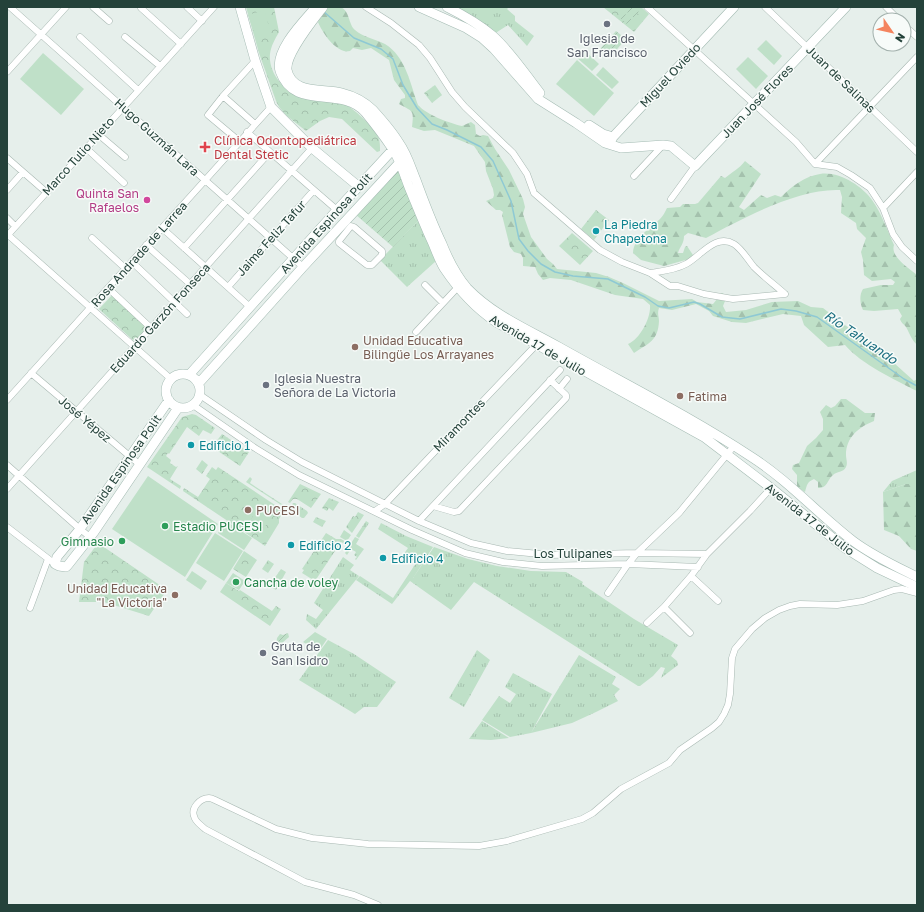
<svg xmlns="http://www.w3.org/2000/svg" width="924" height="912" viewBox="0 0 924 912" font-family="'Golos Text',sans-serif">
<defs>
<pattern id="grass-tufts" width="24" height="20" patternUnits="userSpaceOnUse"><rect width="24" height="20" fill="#bfe0c8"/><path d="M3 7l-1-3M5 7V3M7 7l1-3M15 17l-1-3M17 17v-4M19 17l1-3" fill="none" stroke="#a4c1ad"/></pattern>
<pattern id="forest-firs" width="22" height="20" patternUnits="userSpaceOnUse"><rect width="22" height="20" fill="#bfe0c8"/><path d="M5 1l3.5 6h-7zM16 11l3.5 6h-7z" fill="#a4c1ad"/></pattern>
<pattern id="park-crowns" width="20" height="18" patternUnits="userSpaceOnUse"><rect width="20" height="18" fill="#bfe0c8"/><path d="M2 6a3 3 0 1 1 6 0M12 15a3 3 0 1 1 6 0" fill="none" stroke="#a4c1ad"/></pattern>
<pattern id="garden-furrows" width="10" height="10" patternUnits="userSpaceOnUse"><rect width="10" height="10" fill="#bfe0c8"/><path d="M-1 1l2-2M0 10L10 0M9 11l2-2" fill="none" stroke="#a4c1ad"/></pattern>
</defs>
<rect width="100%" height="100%" fill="#e6efeb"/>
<path fill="url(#grass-tufts)" d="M454 7H509L507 9 515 16V21L534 36 527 46 508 25 494 34Z
M418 221 436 261 407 287 380 260Z
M917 470V484H906L883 492 892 481Z
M366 521 369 523 359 538 356 536Z
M381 523 406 536 433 547 413 578 434 547 468 559 497 566 531 571 566 572 583 582 582 584 634 619 678 645 671 656 677 661 678 665 661 678 665 668 661 667 653 676 640 686H638L474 582 451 610 410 581 392 604 356 580 360 576 393 598 416 563 403 555 408 548 378 529Z
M355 537 359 539 356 544 364 549 356 560 355 559 357 557 354 555 356 552 351 549 347 555 345 553Z
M343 557 354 565 350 570 359 576 316 629 306 620 307 614 316 619 323 610 314 603Z
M315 632 327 639 319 651 303 642Z
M328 640 354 654 396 682 377 707H364L355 714 299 680Z
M477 650 490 660 464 707 449 698Z
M579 655 616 677 612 684 620 689 614 695 618 701 596 712 572 723 531 733Z
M513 673 552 694 531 733 510 737 482 720 499 696 510 703 516 694 505 687Z
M482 721 509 738 491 740 469 739Z"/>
<path fill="url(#forest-firs)" d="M328 7C332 7 337 6 340 7 350 10 348 24 355 30 363 37 375 39 385 44 406 57 410 83 418 105 427 115 449 123 462 126L471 122 475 125 476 134 480 136 483 135 488 136 495 149 509 170 523 199 525 207 523 214 531 237 547 259 553 264 557 269 596 273 609 277 623 283 659 301 692 299 697 302 713 304 722 293 727 296 723 306 726 312 746 310 772 302 798 301 811 307 823 308 894 363 914 381 917 379V391C895 380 861 364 845 345L828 347 804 325 801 316 783 314 746 323 732 322 713 316 709 311 696 304 672 310 659 308C657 313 659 317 659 321 658 341 649 343 634 353L628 344C640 339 651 318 650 305L643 299 615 295 571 280 550 278 543 280 538 274 535 267 523 266V258L521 254 514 252 510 247 502 215 503 212 500 210H496L486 201 493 198 494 195 493 189 486 171 485 162 474 146 435 130 424 131 412 127C414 109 413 112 399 104L401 99 405 98V95L394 80 389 60 371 48 362 50 353 48 350 51C348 51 346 52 344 51 333 48 322 32 318 22Z
M745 161 761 174 739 207 744 210 761 195 767 198 775 195 781 197C791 187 805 176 820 174 839 171 862 186 872 200 882 214 887 230 894 245 890 257 909 268 917 275V345C911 339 910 334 906 327 904 324 901 323 900 319L902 316 898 309 874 311 863 310C860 304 859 295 863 289L881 285H893L895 282 891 279 872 281 864 275 863 260 861 252 866 238 857 229 856 223 841 213 842 197 840 190C799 188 743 218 706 238L688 233 684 236C684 244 680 246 678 253H683L685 247 687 246 693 255 689 259 664 266 641 260 633 253C634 237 650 229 660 219 663 216 665 212 667 208L680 207 683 204H695L698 203 721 176 725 178C732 172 739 169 745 161Z
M841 399H846L865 413H875L874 421C859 427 846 437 846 455 846 459 848 463 846 467 843 473 837 471 833 475 827 480 828 488 818 488V482L814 479C807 482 807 485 805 492L797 487V475L792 469 793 465 799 463 807 446 816 438 823 430V419L820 412 826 405 831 408 835 406Z
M906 484H917V551L911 549 899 536 884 530 883 492Z"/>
<path fill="url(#park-crowns)" d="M246 7H274L279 32C275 39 271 46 270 54 268 72 284 92 300 97 313 102 329 99 342 103 352 106 376 129 379 139 380 142 380 147 380 151L377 152 342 119 329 117 320 121 306 131 287 116 279 107 276 101 259 53Z
M603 7H641L649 14 634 32Z
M435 85 442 95 432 103 424 93Z
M596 210 609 220 594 240 581 229Z
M572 233 593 251 580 265 559 246Z
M114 293 149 326 135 342 99 309Z
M192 414 196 415 215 428 211 434 203 430 199 436 187 427 169 454 168 453 166 456 171 460 170 463 176 467 178 466 170 479 181 486 180 489 147 467 182 417Z
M222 434 249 452 240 466 212 447Z
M202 460 208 465 202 474 196 469Z
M212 467 216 470 218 467 284 511 279 519V523L265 546 183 491 184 488 198 497 210 479 206 476Z
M250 477 252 479 250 483 285 506 286 504 288 505 286 508 246 482Z
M300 484 321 494 311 508 297 499H293L290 503 288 502Z
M329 498 339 502 333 511 329 508 327 511 322 508Z
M293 503H295L307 511 308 513 304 518H302L290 509Z
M358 512 364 515 352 533 346 527 353 516 355 517Z
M316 517 326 521 322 527 313 522Z
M344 530 351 535 347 541 340 537Z
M326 533 336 539H341L346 542 345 544 341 542 315 581 302 573 304 570 302 569Z
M98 543 167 590 149 616 104 602H79L84 562Z
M244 551 257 560 246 577 233 569Z
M268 560 274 564 268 573 262 569Z
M281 569 286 572 276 590 269 586Z
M226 583 239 591 240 590 272 611 276 606 281 609 270 626 220 592Z"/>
<path fill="url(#garden-furrows)" d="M630 7H633L639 12 634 18 627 12Z
M625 14 632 20 628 25 620 18Z
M616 31 626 39 610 57 600 49Z
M397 168 418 221 393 247 355 214Z
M288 633 289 637 282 643 279 650 276 646 277 638 280 634 283 635Z"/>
<path fill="#bfe0c8" d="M264 10 271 33 256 38 248 15Z
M766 40 782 56 774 65 757 49Z
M583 49 599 64 592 71 576 57Z
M43 53 84 89 61 115 20 79Z
M748 57 768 76 756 89 736 69Z
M577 60 614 93 594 116 556 84Z
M603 67 619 82 612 89 596 75Z
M148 476 218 524 185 577 112 529Z
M262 503 276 512 271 519 257 510Z
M256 512 269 521 264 528 251 519Z
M226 521 252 538 244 550 218 533Z
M215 533 243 551 224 581 196 563Z
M192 571 207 581 201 590 186 580Z
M233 573 245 581 239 590 226 583Z"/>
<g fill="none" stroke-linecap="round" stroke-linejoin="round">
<path stroke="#8ec9d4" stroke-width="1.5" d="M323 11 354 38 381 49 393 59 403 85 417 108 432 124 447 130 481 147 493 161 511 201 519 239 528 251 541 264 555 272 573 276 608 279 645 297 658 306 669 308 694 302 700 304 722 317 740 319 781 309 796 311 817 317 904 379 917 386"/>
<g stroke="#a8b8b2" stroke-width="7">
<path id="street" d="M10 7 303 267
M93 7 109 21
M187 7 202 21
M366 7 391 23 419 45 430 58 452 92 465 107 513 153 527 174 534 193 600 250 622 262 650 273 670 286H678L704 294 733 299 785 294
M647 7 796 142 815 164 837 167 851 175 870 188 883 208 893 234 902 247 917 261
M765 7 917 152
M886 7 899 20
M141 8 181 44
M904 25 917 37
M80 37 138 90
M125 37 160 66
M7 72 66 7
M223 96 255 124
M247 132 337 210
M98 134 125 157
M239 141 208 115 223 96 255 61
M86 148 124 183
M7 158 46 192
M815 164 917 57
M634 176 663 145
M7 190 23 172
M671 199 695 166
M883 208 917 172
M7 218 15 226
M351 226 354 227 382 251V255L372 265H367L339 243V241Z
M162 228 250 307
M7 234 171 379
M7 236 214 7
M92 238 126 269
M146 245 190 284
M184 248 270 152
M132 262 187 314
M650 273C663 271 675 270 686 264 701 256 715 233 734 244 742 249 748 260 754 267 764 277 775 285 785 294
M425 285 443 303
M228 287 314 190
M108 288 151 328
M416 332 458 287
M31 373 139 464
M559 389 567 379
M200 395 266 440 302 462 419 521 471 543 507 551 550 555 637 553 707 554
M7 400 271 107
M193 405 255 448 299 475 412 530 465 553 503 562 542 566 628 564 698 567
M7 465 80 529 90 537
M7 489 312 148
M433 506 454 512 459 511 566 398V395L550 380
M375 511 385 504 539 342
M419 521 560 370
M7 527 55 564
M691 576 718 601
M608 593 628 564 637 553 679 513 734 446
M664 607 690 633
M30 608 48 559
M647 623 664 607 691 576 707 554 750 511 771 488
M378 905 354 895 305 882 205 829C201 825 195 822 194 816 191 808 200 798 209 798 211 798 213 799 215 800L276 829 312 838 368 844 479 846 507 841 582 819 593 813 621 789 669 763 680 750 712 728 719 722 724 714 728 705 730 694 732 658 735 649 752 629 765 618 779 610 790 606 800 604 837 605 863 601 894 590 902 589 917 593"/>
</g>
<g stroke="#a4bbb3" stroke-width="10">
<path id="secondary" d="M240 7 255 60 271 107 312 148 358 186
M316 7C303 22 274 51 280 71 294 112 341 85 365 112 374 123 384 136 392 148 400 159 404 174 409 187 416 204 423 221 430 237 435 247 438 258 444 268 458 289 475 308 496 322L704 437 771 488 845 548 877 568 917 587
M323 7C313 20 285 54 287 70 292 95 324 88 342 93 354 96 364 101 373 110 382 120 392 131 399 143 407 154 411 168 416 180 424 202 432 223 442 244 448 259 456 275 467 288 493 315 527 329 559 347 623 383 689 416 750 456 788 480 818 514 853 541 873 556 895 566 917 577
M419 7 466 28 482 38 494 49 538 99 576 123 605 143 621 148 663 145 671 146 695 166 846 7
M447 7C463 15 479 24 493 36 511 52 525 74 540 93
M589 125 603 134 613 137
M611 141 613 137 734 7
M166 391a17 17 0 1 1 34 0a17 17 0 1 1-34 0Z
M189 375 337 210 397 145
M199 383 303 267 402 160
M169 400 80 529 57 557 55 564 59 566 66 567 68 565 94 532 178 408"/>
</g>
<use href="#street" stroke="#fff" stroke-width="6"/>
<use href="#secondary" stroke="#fff" stroke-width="9"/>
</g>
<g fill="#6b7280" stroke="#f7fbf9" stroke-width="1.5">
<circle cx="607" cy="24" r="4"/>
<circle cx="266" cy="385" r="4"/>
<circle cx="263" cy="653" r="4"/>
</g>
<path fill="#e0444e" stroke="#f7fbf9" stroke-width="1.5" d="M203 141h4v4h4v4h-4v4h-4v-4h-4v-4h4z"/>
<circle fill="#d1479c" stroke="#f7fbf9" stroke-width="1.5" cx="147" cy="200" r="4"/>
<g fill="#0f9aa8" stroke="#f7fbf9" stroke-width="1.5">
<circle cx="596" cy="231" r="4"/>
<circle cx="191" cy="445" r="4"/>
<circle cx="291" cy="545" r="4"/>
<circle cx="383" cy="558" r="4"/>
</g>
<g fill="#8d6e63" stroke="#f7fbf9" stroke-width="1.5">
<circle cx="355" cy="347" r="4"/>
<circle cx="680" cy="396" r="4"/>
<circle cx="248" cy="510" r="4"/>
<circle cx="175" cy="595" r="4"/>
</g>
<g fill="#2e9e5b" stroke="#f7fbf9" stroke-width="1.5">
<circle cx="165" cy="526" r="4"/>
<circle cx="122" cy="541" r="4"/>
<circle cx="236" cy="582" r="4"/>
</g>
<g text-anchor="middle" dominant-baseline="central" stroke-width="3" stroke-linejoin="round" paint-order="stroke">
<g font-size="12" fill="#5b616d" stroke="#f7fbf9" text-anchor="start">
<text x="607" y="38" text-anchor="middle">Iglesia de<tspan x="607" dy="14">San Francisco</tspan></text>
<text x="274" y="378">Iglesia Nuestra<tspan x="274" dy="14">Señora de La Victoria</tspan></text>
<text x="271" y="646">Gruta de<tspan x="271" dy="14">San Isidro</tspan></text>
</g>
<g font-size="12" fill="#24423a" stroke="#f7fbf9">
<text transform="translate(670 75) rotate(-47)">Miguel Oviedo</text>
<text transform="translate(841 79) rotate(44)">Juan de Salinas</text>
<text transform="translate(757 101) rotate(-46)">Juan José Flores</text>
<text transform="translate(157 137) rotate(42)">Hugo Guzmán Lara</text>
<text transform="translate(78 156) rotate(-48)">Marco Tulio Nieto</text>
<text transform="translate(326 223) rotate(-48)">Avenida Espinosa Polit</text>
<text transform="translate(271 238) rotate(-48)">Jaime Feliz Tafur</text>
<text transform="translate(139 254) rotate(-48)">Rosa Andrade de Larrea</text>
<text transform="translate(160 318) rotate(-48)">Eduardo Garzón Fonseca</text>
<text transform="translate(538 345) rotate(30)">Avenida 17 de Julio</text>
<text transform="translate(85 419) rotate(40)">José Yépez</text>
<text transform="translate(459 425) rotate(-46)">Miramontes</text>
<text transform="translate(121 469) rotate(-55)">Avenida Espinosa Polit</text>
<text transform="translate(810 519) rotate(38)">Avenida 17 de Julio</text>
<text x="573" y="553">Los Tulipanes</text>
</g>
<g font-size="12" fill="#be3a42" stroke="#f7fbf9" text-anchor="start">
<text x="214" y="140">Clínica Odontopediátrica<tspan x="214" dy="14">Dental Stetic</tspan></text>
</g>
<g font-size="12" fill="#b23c85" stroke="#f7fbf9" text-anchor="end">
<text x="139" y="193">Quinta San<tspan x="139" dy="14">Rafaelos</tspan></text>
</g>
<g font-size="12" fill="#0d838f" stroke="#f7fbf9" text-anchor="start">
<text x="604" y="224">La Piedra<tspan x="604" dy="14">Chapetona</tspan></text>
<text x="199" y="445">Edificio 1</text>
<text x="299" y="545">Edificio 2</text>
<text x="391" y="558">Edificio 4</text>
</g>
<g font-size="12" fill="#785e54" stroke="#f7fbf9" text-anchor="start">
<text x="363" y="340">Unidad Educativa<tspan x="363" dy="14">Bilingüe Los Arrayanes</tspan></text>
<text x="688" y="396">Fatima</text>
<text x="256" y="510">PUCESI</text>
<text x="167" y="588" text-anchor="end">Unidad Educativa<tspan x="167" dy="14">"La Victoria"</tspan></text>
</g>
<g font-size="12" fill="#27864d" stroke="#f7fbf9" text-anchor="start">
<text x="173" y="526">Estadio PUCESI</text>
<text x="114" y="541" text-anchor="end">Gimnasio</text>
<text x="244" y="582">Cancha de voley</text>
</g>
<g font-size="13" font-style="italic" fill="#1c6f80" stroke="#f7fbf9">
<text transform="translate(861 337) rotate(34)">Río Tahuando</text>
</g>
</g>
<rect width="924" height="912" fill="none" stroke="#24423a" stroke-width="16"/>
<g transform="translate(892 32) rotate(124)"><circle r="19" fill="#f7fbf9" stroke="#a3b1ad"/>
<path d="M0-3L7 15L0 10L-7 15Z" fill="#f4845f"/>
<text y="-6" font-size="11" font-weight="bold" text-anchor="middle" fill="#24423a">N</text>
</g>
</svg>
